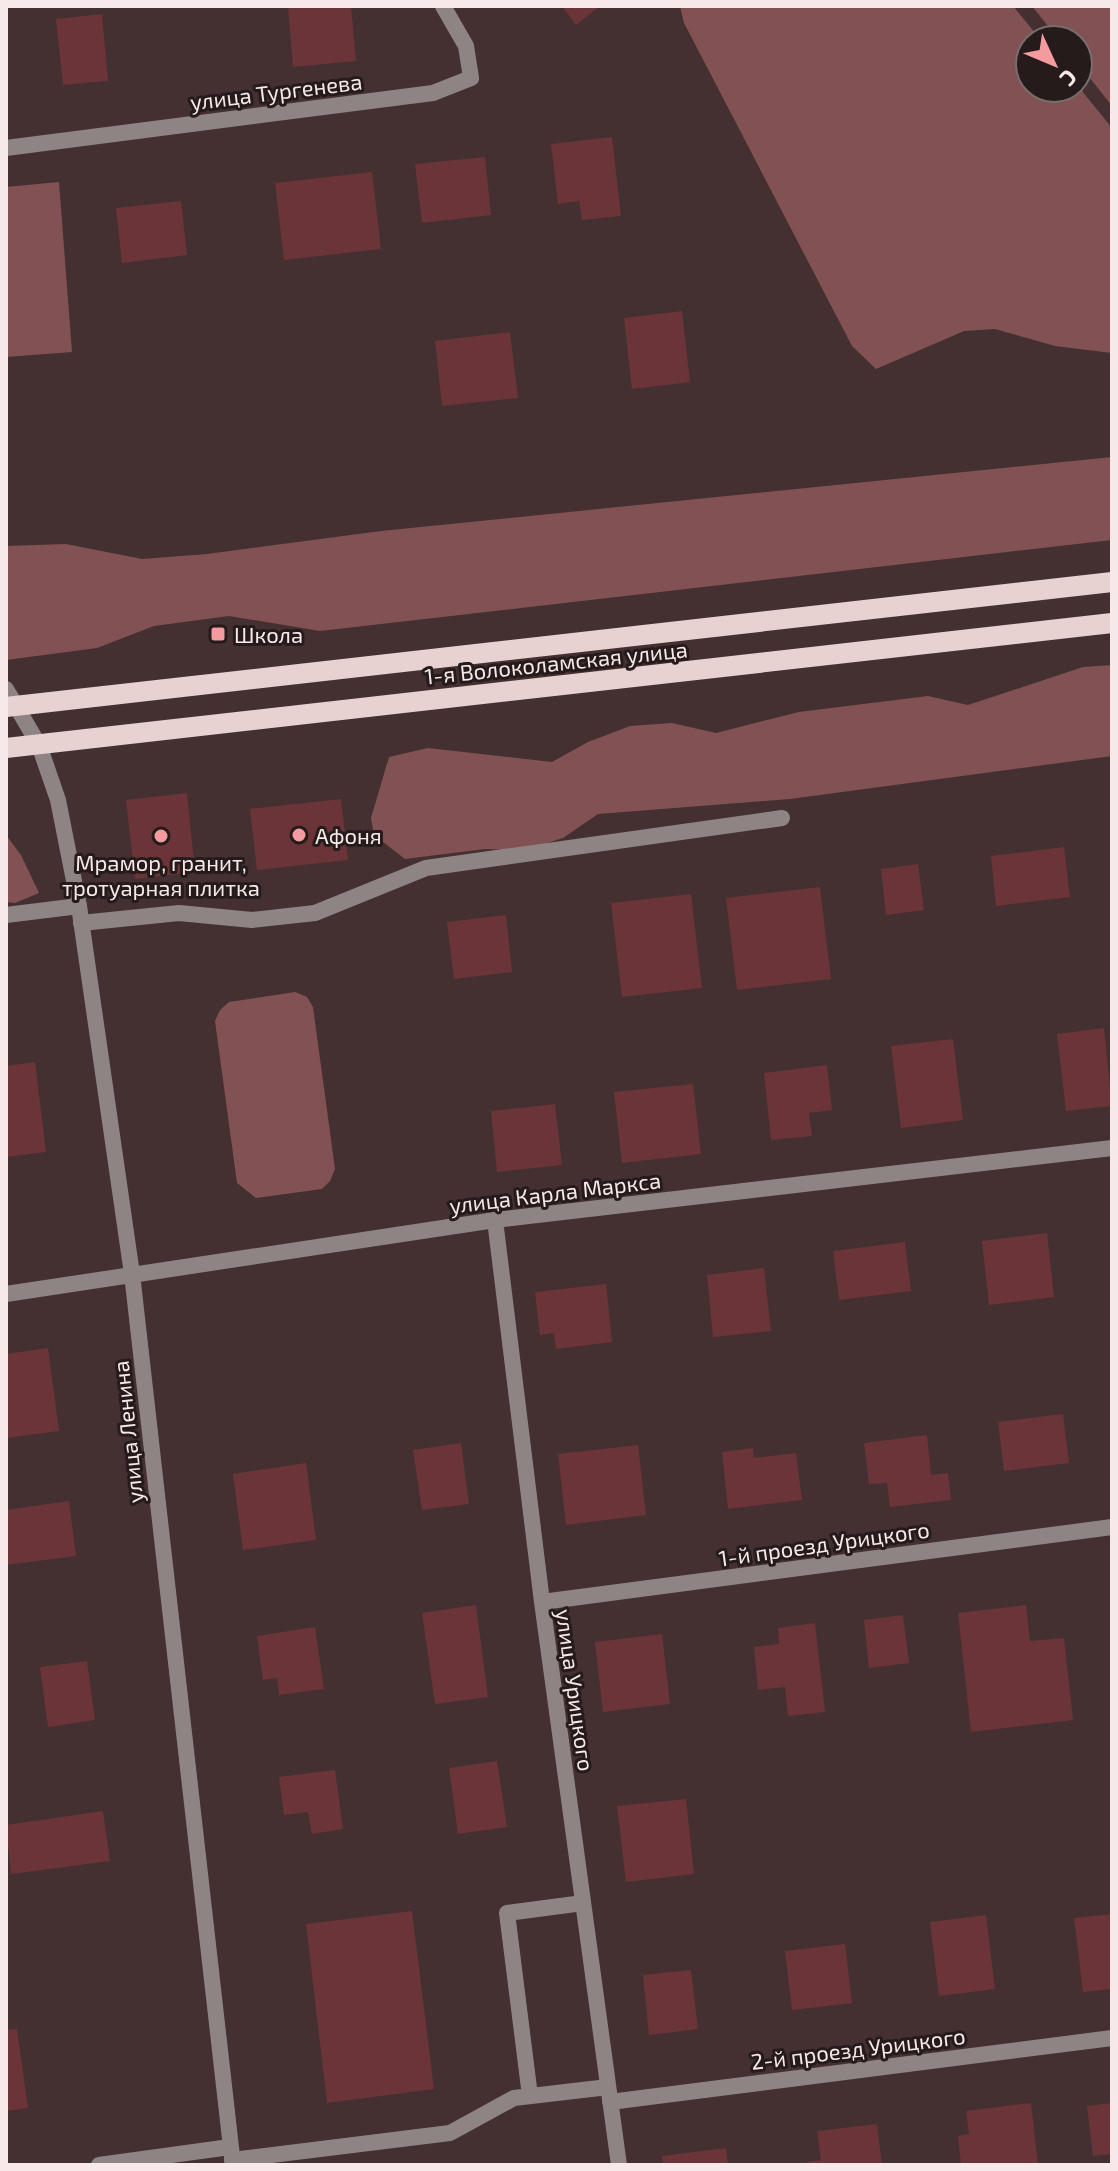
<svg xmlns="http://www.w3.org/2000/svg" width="1118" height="2171" viewBox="0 0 1118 2171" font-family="'Exo 2',sans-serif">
<rect width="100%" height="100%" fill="#453031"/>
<path fill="#825153" d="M680 6H1013L1041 40H1030V88H1078V86L1112 128V353L1055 346 995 329 964 331 876 369 852 346 684 23Z
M1032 6H1112V106L1078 63V40H1059Z
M59 182 72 352 6 357V187Z
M1112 457V540L320 631 229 616 154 626 97 648 6 660V546L66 544 142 559 207 554 381 531Z
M1112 665V756L790 799 598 814 563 838 525 850 485 849 405 859 374 835 371 818 389 757 428 748 552 762 588 742 630 726 672 723 716 733 799 712 928 696 968 705 1083 667Z
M6 835 21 855 39 893 15 903 6 902Z
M295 992 307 997 313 1007 335 1169 330 1181 322 1189 256 1198 237 1183 215 1021 220 1010 229 1002Z"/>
<path fill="#6a3438" d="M288 6H351L356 61 293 67Z
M562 6H600L576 25Z
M102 14 108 81 63 85 56 19Z
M612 137 621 216 582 220 579 201 558 204 551 144Z
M485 157 491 215 422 223 415 164Z
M372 172 381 249 284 260 275 183Z
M181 201 187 255 122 263 116 208Z
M682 311 690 382 632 389 624 318Z
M510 332 518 398 442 406 435 341Z
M187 793 195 872 135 879 126 800Z
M341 799 348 860 257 870 250 809Z
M1064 847 1070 897 996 906 991 856Z
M918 864 924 910 886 915 881 869Z
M820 887 831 979 737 990 726 898Z
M691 894 702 988 622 997 611 903Z
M506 915 512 972 454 979 447 922Z
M1104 1028 1112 1106 1066 1111 1057 1034Z
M953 1039 963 1120 901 1128 891 1046Z
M35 1062 46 1152 6 1157V1066Z
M827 1065 832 1110 809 1113 812 1136 771 1140 764 1073Z
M693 1084 701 1154 622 1163 614 1092Z
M555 1104 562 1165 497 1172 491 1111Z
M1047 1233 1054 1297 989 1305 982 1241Z
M905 1242 911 1291 839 1300 833 1251Z
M764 1268 771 1331 713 1337 707 1275Z
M606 1284 612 1342 556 1349 554 1333 540 1335 535 1292Z
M48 1348 59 1431 6 1438V1354Z
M1063 1414 1069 1463 1004 1471 998 1422Z
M927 1435 931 1475 948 1473 951 1500 890 1507 887 1483 869 1484 864 1443Z
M461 1443 469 1504 422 1510 413 1450Z
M638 1445 646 1515 566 1525 558 1454Z
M753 1448 754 1458 796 1453 802 1500 728 1509 722 1452Z
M306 1463 316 1540 243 1550 233 1474Z
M69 1501 76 1556 6 1565V1510Z
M476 1605 488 1697 435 1704 422 1613Z
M1026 1605 1030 1641 1064 1638 1073 1720 971 1732 958 1613Z
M903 1615 909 1663 869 1668 864 1620Z
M815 1623 825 1712 788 1716 785 1687 758 1690 754 1647 779 1644 778 1628Z
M315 1627 324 1689 279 1695 277 1678 263 1680 257 1636Z
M662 1634 670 1704 603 1712 595 1642Z
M87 1661 95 1720 48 1727 40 1667Z
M497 1761 507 1827 458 1834 449 1768Z
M335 1770 343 1829 312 1834 308 1812 284 1815 279 1777Z
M686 1799 694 1874 626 1882 617 1806Z
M103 1811 110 1861 11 1874 6 1825Z
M412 1911 434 2089 327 2103 306 1924Z
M1112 1914V1989L1083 1992 1074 1918Z
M986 1915 995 1989 939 1996 930 1922Z
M845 1944 852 2003 792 2010 785 1951Z
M691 1970 698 2029 649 2035 643 1975Z
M17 2029 28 2108 6 2111V2030Z
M1031 2103 1038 2164 961 2165 958 2136 969 2134 966 2111Z
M1112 2103V2154L1093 2156 1087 2106Z
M877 2124 882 2165H807V2162L821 2160 817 2131Z
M726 2148 728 2165H663L662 2156Z"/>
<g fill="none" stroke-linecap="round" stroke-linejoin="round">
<path stroke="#8f8484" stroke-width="16" d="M6 915 79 906
M81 923 179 913 252 920 315 913 426 868 782 818
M530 2096 507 1913 583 1903
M232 2160 450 2133 514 2098 608 2087"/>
<path stroke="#8f8484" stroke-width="16" d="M6 148 433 93 471 78 466 46 443 6
M6 689 39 745 58 800 79 906 132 1274 233 2165
M495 1220 542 1602 619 2165
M6 1294 495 1220 1112 1148
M542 1602 1112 1527
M610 2102 1112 2038
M99 2165 230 2147"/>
<path stroke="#e7d1d1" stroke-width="20" d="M6 707 1112 582
M6 748 1112 623"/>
</g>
<g fill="#f49b9f" stroke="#251b1b" stroke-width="3">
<rect x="210" y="626" width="16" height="16" rx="4"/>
<circle cx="299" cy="835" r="8"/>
<circle cx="161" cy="836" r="8"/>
</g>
<g text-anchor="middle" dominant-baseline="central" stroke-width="6" stroke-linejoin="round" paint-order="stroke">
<g font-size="22" fill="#f7e9e9" stroke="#251b1b">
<text transform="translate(276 91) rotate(-7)">улица Тургенева</text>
<text transform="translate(556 662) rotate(-6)">1-я Волоколамская улица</text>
<text transform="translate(555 1192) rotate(-7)">улица Карла Маркса</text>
<text transform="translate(127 1432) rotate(-96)">улица Ленина</text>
<text transform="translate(824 1543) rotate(-8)">1-й проезд Урицкого</text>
<text transform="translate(576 1690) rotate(82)">улица Урицкого</text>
<text transform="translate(858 2048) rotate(-7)">2-й проезд Урицкого</text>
</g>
<g font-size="22" fill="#f7e9e9" stroke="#251b1b" text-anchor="start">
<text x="234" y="634">Школа</text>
<text x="315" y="835">Афоня</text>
<text x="161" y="862" text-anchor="middle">Мрамор, гранит,<tspan x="161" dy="25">тротуарная плитка</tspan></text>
</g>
</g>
<rect width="1118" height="2171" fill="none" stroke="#f7e9e9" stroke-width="16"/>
<g transform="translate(1054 64) rotate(134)"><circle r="38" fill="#251b1b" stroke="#796d6d" stroke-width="2"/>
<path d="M0-6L14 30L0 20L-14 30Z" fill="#f49b9f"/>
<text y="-12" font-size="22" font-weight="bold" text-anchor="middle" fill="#f7e9e9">С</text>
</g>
</svg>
